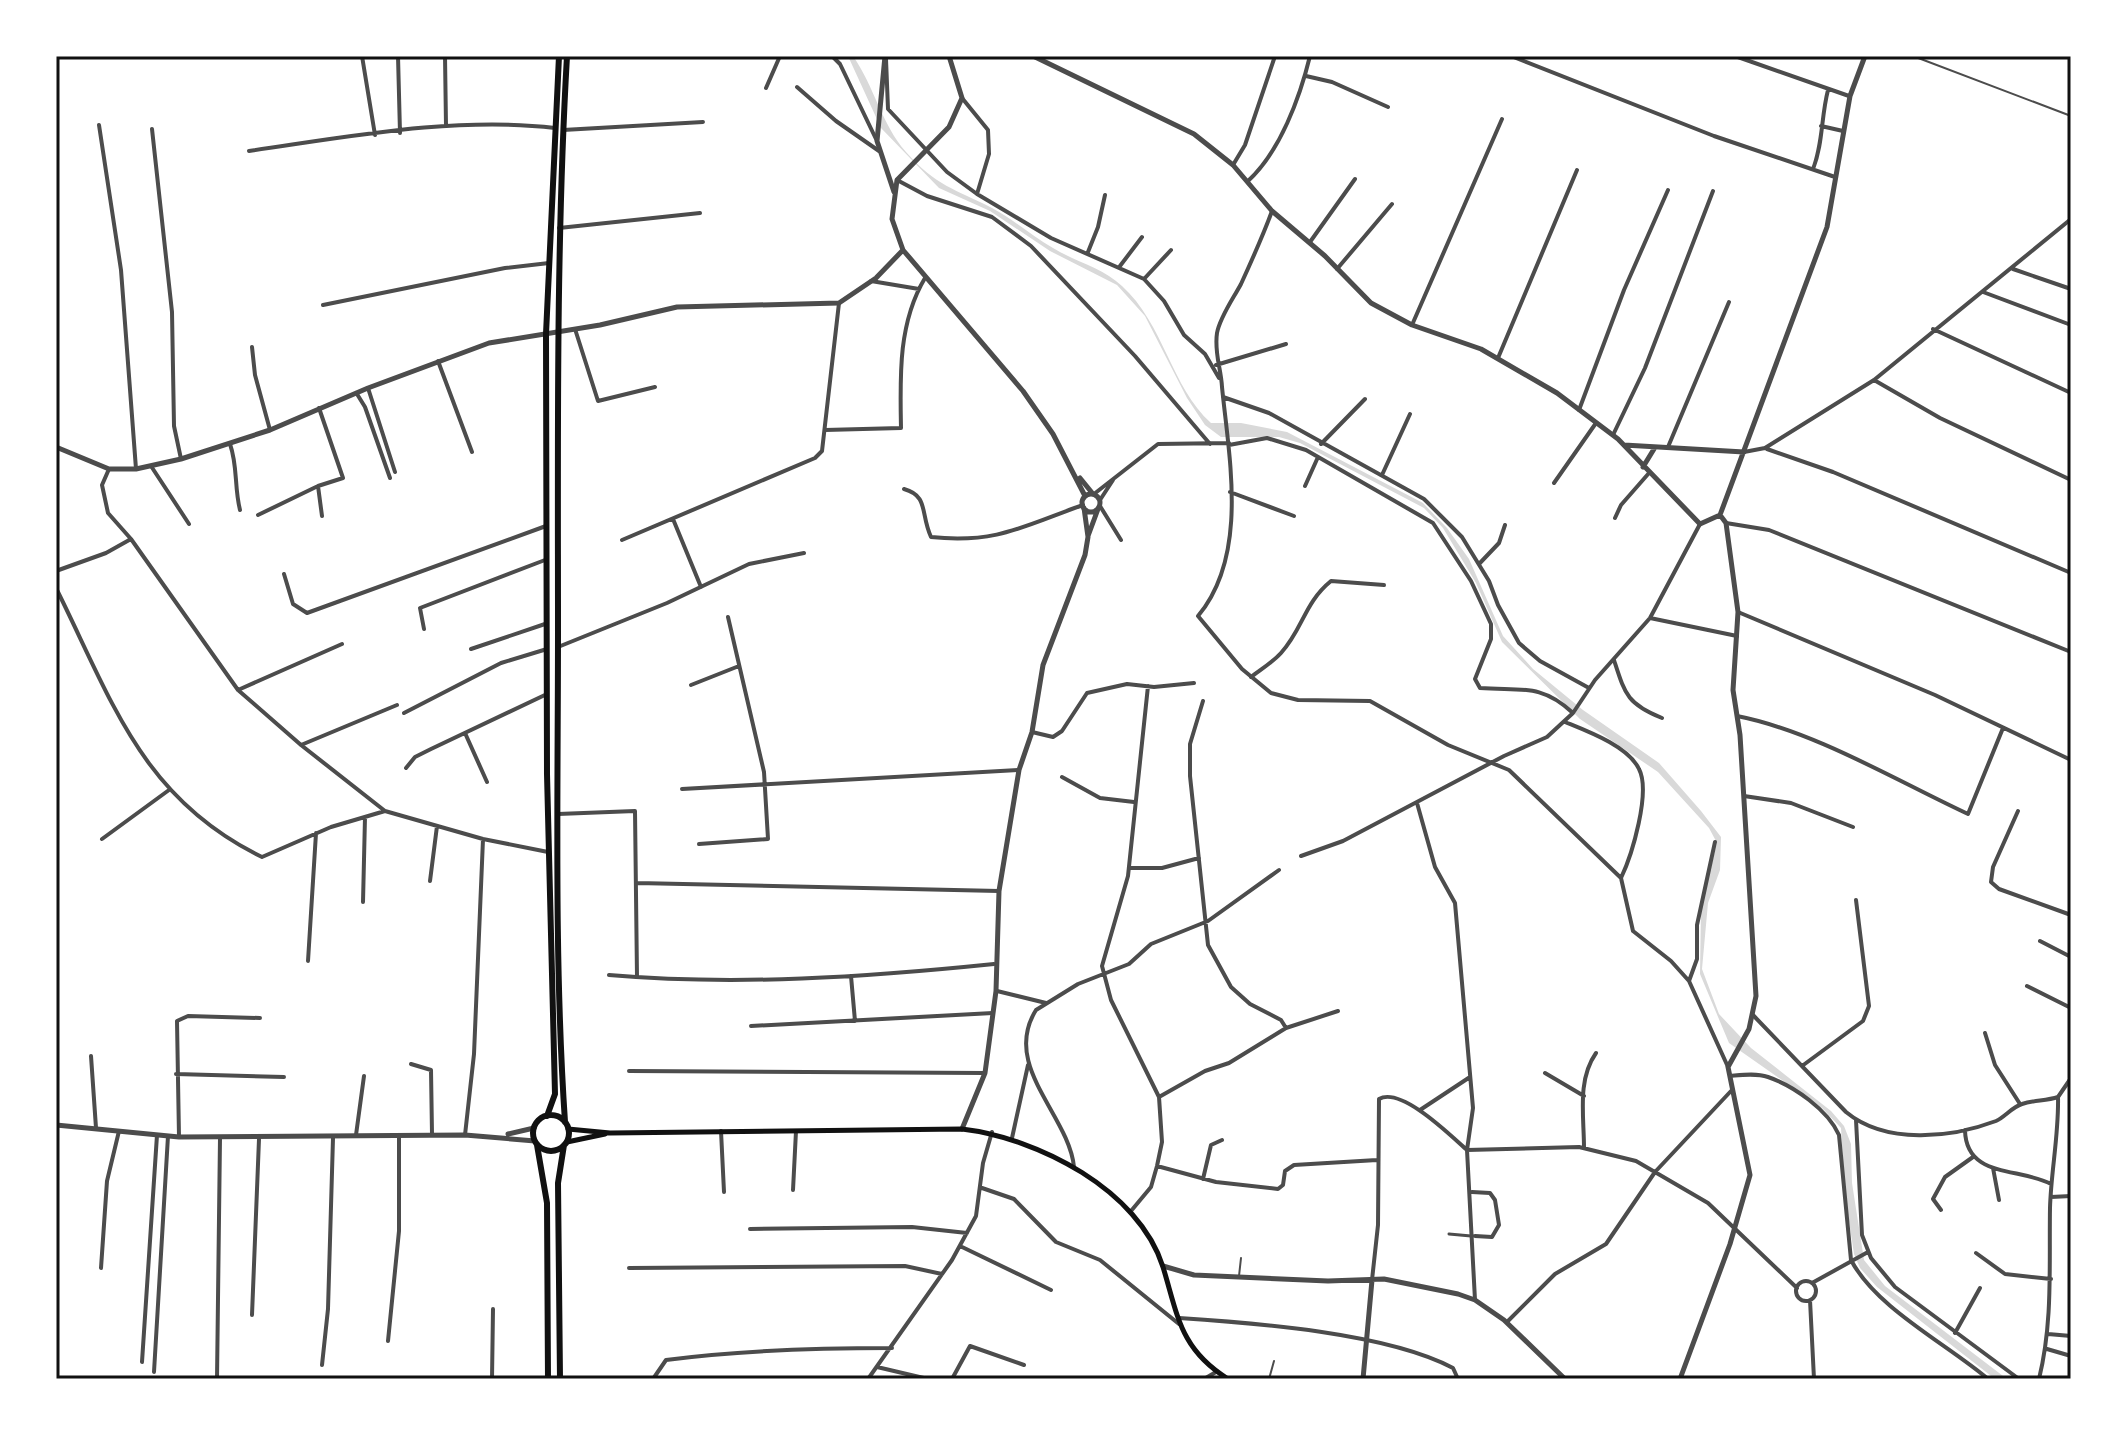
<svg xmlns="http://www.w3.org/2000/svg" width="2127" height="1435" viewBox="0 0 2127 1435" font-family="'Space Grotesk',sans-serif">
<rect width="100%" height="100%" fill="#fff"/>
<path fill="#d9d9d9" d="M848 56H853C874 86 882 125 906 152 936 186 955 189 992 208 1013 219 1032 236 1053 248 1076 262 1103 268 1122 286 1164 324 1171 387 1211 423H1241L1287 432 1423 503 1447 528 1469 559 1503 636 1533 669 1583 710 1659 763 1701 811 1721 837 1720 870 1708 903 1702 969 1719 1014 1751 1048 1831 1111 1844 1126 1851 1144 1852 1183 1864 1260 1885 1286 2007 1379H1995L1877 1287 1860 1268 1854 1254 1845 1195 1841 1128 1822 1108 1729 1043 1700 974 1701 907 1717 843 1709 828 1658 772 1580 719 1502 642 1476 583 1443 528 1424 508 1300 443 1279 437H1221L1205 425 1187 398 1145 316 1117 285 1050 251 990 211 939 188 881 128Z"/>
<g fill="none" stroke-linecap="round" stroke-linejoin="round">
<path stroke="#4c4c4c" stroke-width="2" d="M1913 56 2071 116
M1239 1276 1241 1258
M1269 1379 1274 1361"/>
<path stroke="#4c4c4c" stroke-width="3" d="M1449 1234 1471 1236"/>
<path stroke="#4c4c4c" stroke-width="4" d="M362 56 375 135
M398 56 400 133
M445 56 446 126
M832 56 840 64 876 139
M1511 56 1714 136 1835 177
M1735 56 1849 96
M886 59 888 109 947 172 977 194 1051 238 1144 279 1164 301 1184 335 1205 354 1219 378
M1306 76 1332 82 1388 107
M797 87 836 121 879 151
M766 88 780 56
M962 98 988 130 989 154 977 194
M99 125 121 270 136 469
M1821 126 1843 131
M152 129 172 312 174 426 181 459
M563 130 703 122
M249 151C347 137 456 116 555 128
M1233 165 1245 145 1275 56
M1813 169C1823 144 1821 117 1828 90
M897 180 927 196 992 217 1031 246 1135 356 1210 444
M1248 181C1280 152 1300 97 1310 56
M1272 211C1263 236 1252 260 1241 284 1233 299 1220 317 1217 333 1214 353 1221 368 1222 387 1229 458 1249 555 1198 616L1242 669 1271 693 1298 700 1370 701 1448 745 1509 770 1621 878 1633 931 1671 961 1689 981 1728 1067
M559 228 700 213
M1310 242 1355 179
M1088 252 1098 227 1105 195
M1120 266 1142 237
M1337 269 1392 204
M2013 269 2071 289
M1144 279 1171 250
M871 281 919 289
M1983 292 2071 325
M323 305 505 268 549 263
M1412 325 1502 119
M575 329 598 401 655 387
M1933 329 2071 393
M252 347 255 375 270 430
M1498 358 1577 170
M438 361 472 452
M1216 365 1286 344
M1874 380 1940 418 2071 480
M368 388 395 472
M357 394 365 407 390 478
M1223 397 1269 413 1424 499 1462 537 1489 581 1498 605 1519 643 1540 661 1589 688
M1579 410 1624 290 1668 190
M825 430 901 428C900 377 898 323 925 278
M1613 435 1645 368 1713 191
M230 444C238 467 234 486 240 510
M1321 444 1365 399
M1229 445 1267 438 1306 450 1433 523 1471 581 1491 624V639L1475 679 1480 688C1521 691 1541 683 1573 713
M1668 447 1729 302
M1767 449 1833 472 2071 573
M1744 452 1765 448 1874 380 2071 219
M151 466 189 524
M109 469 102 485 108 513 131 539 238 690 301 745 385 811 483 839 548 852
M1382 475 1410 414
M1554 483 1596 423
M318 486 322 516
M1305 486 1318 457
M904 489C929 496 920 513 931 537 996 544 1024 526 1083 505
M1230 492 1294 516
M1094 494 1158 444 1229 443
M1100 500 1113 480
M1100 506 1121 540
M258 515 318 486 343 478 319 408
M1615 518 1621 505 1649 473
M673 519 701 587
M1726 523 1769 530 2071 652
M622 540 815 458 822 451 839 303
M1479 564 1499 543 1505 525
M56 571 106 553 131 539
M284 574 293 604 307 613 546 526
M56 588C112 700 141 798 262 857L331 827 385 811
M1738 612 1935 695 2071 760
M1650 618 1737 636
M424 629 420 608 545 560
M558 647 667 603 749 564 804 553
M471 649 545 624
M1614 660C1625 694 1627 704 1662 718
M1251 677C1260 670 1273 662 1281 653 1303 629 1304 603 1331 581L1384 585
M691 685 739 666
M238 690 342 644
M1203 701 1190 744V776L1208 945 1231 987 1250 1004 1281 1020 1286 1028
M404 713 501 663 547 649
M1737 716C1814 731 1897 781 1968 814L2003 728
M1565 722C1587 731 1628 746 1639 769 1651 792 1632 855 1621 878
M1032 732 1053 737 1062 731 1087 693 1127 684 1154 687 1194 683
M465 733 487 782
M301 745 397 705
M406 768 415 757 431 749 547 694
M1062 777 1100 798 1134 802
M682 789 1019 770
M1744 796 1791 803 1853 827
M1417 803 1435 867 1455 903 1473 1108 1467 1150 1475 1300
M2018 811 1993 867 1991 882 1999 889 2071 915
M558 814 635 811 637 977
M102 839 169 790
M699 844 768 839 764 772 728 617
M1301 856 1343 841 1504 756 1547 737 1573 713 1595 680 1650 618 1700 524
M1129 868H1162L1199 858
M430 881 437 826
M637 883 999 891
M363 902 365 817
M2040 941 2071 957
M308 961 316 833
M609 975C737 986 867 977 994 964
M851 976 855 1021
M1689 981 1697 959V925L1715 842
M2027 986 2071 1008
M997 991 1046 1003
M1753 1015 1846 1112C1886 1145 1951 1138 1996 1121 2005 1117 2012 1107 2022 1104 2034 1100 2046 1101 2058 1097L2071 1078
M751 1026 993 1013
M1985 1033 1995 1065 2020 1104
M91 1056 96 1128
M411 1064 431 1070 432 1134
M1802 1066 1863 1021 1869 1006 1856 900
M629 1071 985 1073
M1545 1073 1584 1096
M176 1074 284 1077
M1730 1076C1742 1075 1756 1073 1768 1077 1794 1086 1828 1110 1839 1135L1851 1260C1876 1308 1947 1344 1988 1379
M1159 1097 1205 1071 1229 1063 1286 1028 1338 1011
M1420 1110 1470 1077
M1856 1120 1862 1235 1871 1258 1895 1287 2019 1379
M1965 1130C1966 1178 2018 1167 2051 1184
M721 1131 724 1192
M356 1135 364 1076
M465 1135 474 1054 483 839
M179 1137 177 1021 188 1016 260 1018
M1012 1138 1028 1065
M1584 1148C1584 1116 1577 1080 1596 1053
M1467 1150 1579 1147 1636 1161 1708 1203 1797 1288
M1157 1166 1216 1182 1278 1189 1283 1185 1285 1171 1294 1165 1377 1160
M1074 1167C1069 1115 1001 1066 1036 1010L1078 984 1129 964 1151 944 1208 921 1279 870
M1993 1168 1999 1200
M1203 1179 1211 1145 1222 1140
M982 1188 1014 1199 1056 1242 1100 1260 1179 1324
M793 1190 796 1131
M1472 1192 1490 1193 1495 1200 1499 1225 1492 1237 1475 1236
M2051 1197 2071 1196
M1941 1210 1933 1199 1945 1177 1973 1157
M1131 1211 1151 1187 1157 1166 1162 1142 1159 1097 1111 1000 1102 966 1128 876 1148 686
M750 1229 912 1227 967 1233
M960 1246 1051 1290
M1976 1253 2005 1274 2051 1279
M101 1268 107 1181 119 1131
M629 1268 905 1266 942 1274
M1372 1280 1378 1225 1379 1099C1401 1086 1451 1136 1467 1150
M1796 1291a10 10 0 1 1 20 0a10 10 0 1 1-20 0Z
M1812 1283 1868 1252
M1810 1300 1814 1379
M252 1315 259 1139
M1179 1318C1256 1323 1387 1333 1453 1368L1458 1379
M1507 1322 1555 1274 1606 1244 1655 1172 1731 1091
M1955 1333 1980 1288
M2048 1334 2071 1336
M388 1341 399 1231V1137
M2047 1349 2071 1356
M142 1362 157 1135
M322 1365 328 1309 333 1138
M877 1367 928 1379
M154 1372 168 1136
M217 1379 220 1138
M492 1379 493 1309
M653 1379 666 1360C741 1350 816 1348 892 1348
M868 1379 952 1260 976 1216 983 1163 992 1132
M952 1379 970 1346 1024 1365
M1204 1379 1216 1372
M2039 1379C2053 1322 2049 1266 2050 1208 2051 1171 2059 1134 2058 1097"/>
<path stroke="#4c4c4c" stroke-width="5" d="M885 56 877 141 894 192
M949 56 962 98 949 127 897 180 892 219 903 250 1023 391 1053 434 1085 496
M1033 56 1194 134 1233 165 1272 211 1325 256 1371 303 1412 325 1481 349 1557 393 1618 439 1700 524 1720 515 1827 227 1850 96 1865 56
M1624 445 1744 452
M56 447 109 469H136L181 459 270 430 368 388 489 343 600 325 677 307 839 303 876 278 903 250
M1643 467 1654 449
M1080 478 1093 494
M1082 503a9 9 0 1 1 18 0a9 9 0 1 1-18 0Z
M1088 536 1098 509
M56 1125 179 1137 465 1135 535 1141
M962 1129 985 1073 996 991 999 891 1019 770 1032 732 1043 665 1085 555 1088 537 1084 508
M508 1134 534 1128
M1163 1266 1194 1275 1328 1281 1384 1279 1458 1294 1475 1300 1504 1320 1565 1379
M1363 1379 1372 1280
M1680 1379 1730 1244 1750 1175 1728 1067 1749 1029 1756 996 1740 735 1733 690 1738 612 1726 523 1720 515"/>
<path stroke="#111" stroke-width="5" d="M568 1129 610 1133 962 1129C1038 1138 1139 1190 1163 1267 1178 1316 1180 1349 1228 1379
M567 1142 605 1134"/>
<path stroke="#111" stroke-width="6" d="M533 1133a18 18 0 1 1 36 0a18 18 0 1 1-36 0Z
M547 1116 555 1094 547 774 546 334 559 56
M565 1122C554 959 558 795 558 631 558 439 556 248 567 56
M537 1145 547 1203 548 1379
M560 1379 558 1183 564 1145"/>
</g>
<rect width="2127" height="1435" fill="none" stroke="#ffffff" stroke-width="116"/>
<rect x="58" y="58" width="2011" height="1319" fill="none" stroke="#111" stroke-width="3"/>
</svg>
